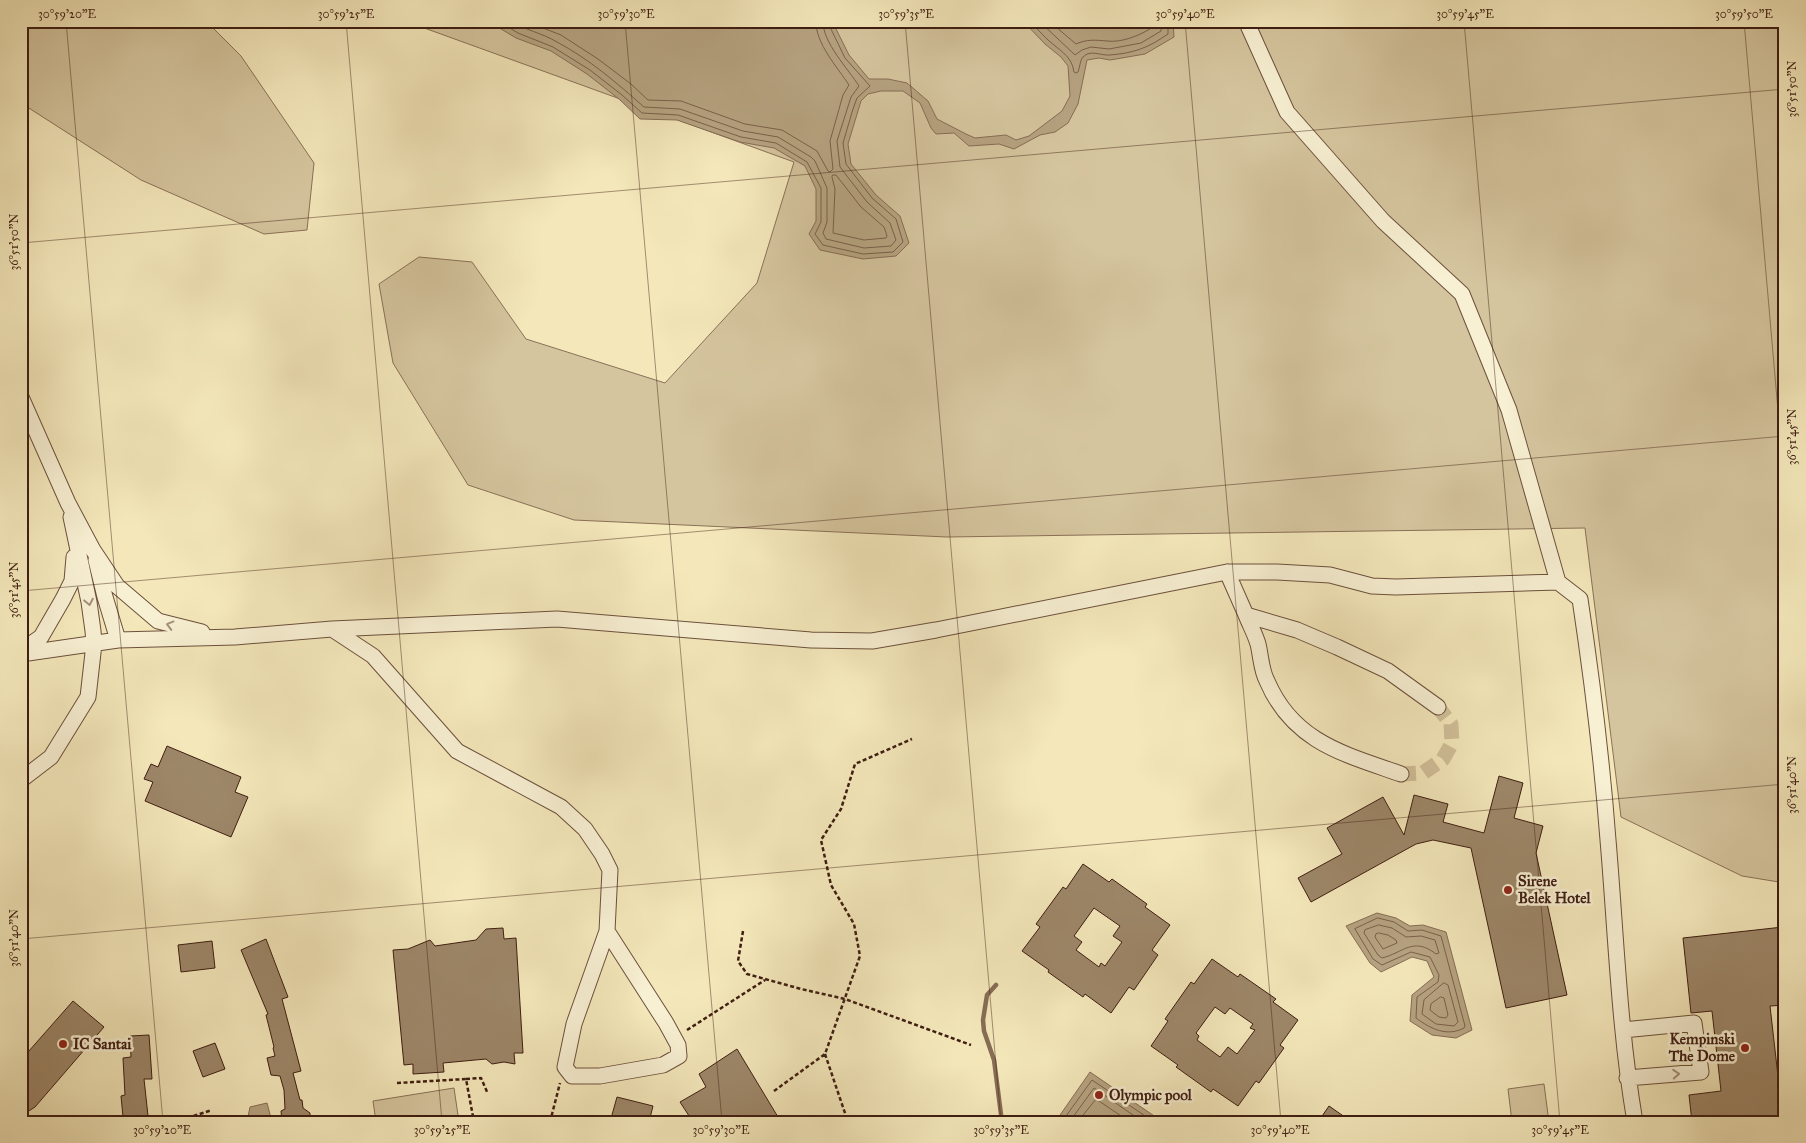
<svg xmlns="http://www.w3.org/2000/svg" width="1806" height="1143" viewBox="0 0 1806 1143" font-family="'IM FELL Great Primer',serif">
<rect width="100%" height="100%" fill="#f4e8bb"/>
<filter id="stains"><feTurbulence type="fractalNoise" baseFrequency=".004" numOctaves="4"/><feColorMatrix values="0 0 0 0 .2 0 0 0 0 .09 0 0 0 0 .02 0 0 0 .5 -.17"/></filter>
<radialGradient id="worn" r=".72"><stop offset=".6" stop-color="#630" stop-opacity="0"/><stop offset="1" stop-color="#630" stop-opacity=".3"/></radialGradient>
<path fill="#d5c59e" stroke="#8a7158" d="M21 21H206L241 56 314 163 307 230 264 234 141 180 21 103Z
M405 21H1785V883L1742 876 1621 817 1585 528 947 537 574 520 468 485 393 363 379 284 419 257 472 262 526 339 665 383 757 283 794 162Z
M1544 1084 1549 1122H1512L1508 1089Z
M454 1088 459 1122H376L373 1101Z"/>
<path fill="#b6a381" stroke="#866d54" d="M488 21H834V25L849 55 869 79H888L907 83 928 101 937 119 966 134 975 138 1006 135 1016 140 1029 136 1062 111 1070 96 1068 66 1061 57 1045 44 1023 21H1173L1174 37 1145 54 1110 60 1099 58 1087 60 1078 104 1068 123 1055 132 1040 135 1014 149 999 144 969 146 954 133 936 134 931 128 920 103 903 91H881L868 94 861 101 848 144 851 164 876 195 900 216 909 243 896 256 863 259 820 250 809 234 816 221V189L805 166 774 148 740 142 677 120 640 119 619 99 587 74 551 51 516 38Z
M1377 913 1396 918 1410 926 1423 925 1446 932 1472 1030 1456 1038 1432 1035 1410 1021 1412 995 1434 977 1427 961 1412 957 1381 972 1370 963 1346 926Z
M1090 1072 1163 1122H1064L1058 1118Z
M267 1103 272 1122H247L250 1107Z"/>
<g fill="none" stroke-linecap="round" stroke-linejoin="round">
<path stroke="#7a6049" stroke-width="1" d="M498 21 518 33 553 47 590 70 622 95 642 113 678 115 741 137 776 143 807 162 821 188V222L815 234 823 245 863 254 893 252 903 242 896 219 872 198 846 164 843 143 853 109 857 98 870 86 845 58 830 27 829 21
M510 21C525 30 542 33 557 42 589 59 617 83 644 107L680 109 743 131 778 137 811 157 815 161 827 188V222L823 233 826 239 864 248 891 246 896 240 890 223 867 202 840 167 837 141 851 97 859 86C849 70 822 42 823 21
M525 21 561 35 598 59 631 84 648 100 681 101 745 124 782 130 817 151 828 171 830 172 833 169 830 141 843 95 849 85C838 68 815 43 816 21
M1030 21C1035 27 1041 33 1047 39 1057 49 1072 55 1074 72L1076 73 1078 72C1080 67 1080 60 1083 57 1090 49 1101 56 1110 55 1134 53 1148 48 1168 34V21
M1039 21 1075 55 1082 50 1091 47 1109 49 1141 43 1161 31 1162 21
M1049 21 1076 44C1087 39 1095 40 1107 41 1122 43 1141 35 1153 27L1154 21
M833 175H836L861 207 884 227 887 236 886 238 864 240 833 233 835 189 832 177Z
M1378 918 1394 922 1408 931 1422 930 1441 936 1465 1026 1464 1028C1447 1037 1431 1029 1416 1018L1417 997 1438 982 1439 975 1430 957 1411 952 1382 965 1373 959 1355 929Z
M1379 925 1392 928 1406 937 1421 936 1435 940 1439 953 1436 954C1413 936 1403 953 1382 958L1378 955 1364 933 1365 930Z
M1379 933 1388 935 1396 940 1397 943 1383 949 1375 937 1376 934Z
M1444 983 1448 985 1458 1022 1454 1026 1436 1024 1422 1014 1424 1000Z
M1441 997 1444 998 1448 1015 1446 1018 1439 1017 1430 1010 1431 1004Z
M1066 1122V1116L1092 1080 1154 1122
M1072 1122 1073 1117 1094 1088 1143 1122
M1080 1122V1119L1096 1099 1130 1122"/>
<path stroke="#866d54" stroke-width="4.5" d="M996 985 987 995 983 1020 984 1031 994 1060 1002 1122"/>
</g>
<path fill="#9d8769" stroke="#3e1d11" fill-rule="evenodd" d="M167 746 241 777 235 792 248 797 231 837 145 801 153 782 144 779 151 764 158 767Z
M1499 776 1523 783 1514 818 1543 826 1536 853 1567 995 1506 1008 1471 848 1433 840 1416 844 1311 902 1298 878 1342 854 1327 828 1383 797 1404 835 1414 795 1448 804 1443 822 1484 833Z
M1083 864 1109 882 1112 879 1147 904 1145 907 1170 925 1152 950 1158 955 1134 990 1129 987 1111 1013 1085 994 1083 997 1048 972 1049 970 1022 951 1040 927 1036 924 1063 887 1066 889ZM1094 908 1120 926 1113 936 1122 942 1105 966 1101 963 1099 967 1076 950 1082 942 1074 936Z
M1783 927 1785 942V1005L1770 1006 1779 1085 1785 1084V1122H1692L1689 1095 1721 1091 1712 1011 1691 1013 1683 938Z
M503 928 504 939 516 938 523 1053H514L515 1064 504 1062 492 1064 486 1059 443 1063 444 1072 413 1074V1064L404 1065 393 950 408 949 430 940 435 946 476 940 486 929Z
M266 939 288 997 282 999 301 1071 293 1073 300 1100H302L303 1108 310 1113V1122H282L281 1111 285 1109 284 1090 280 1076 271 1075 267 1058 275 1056 273 1048 274 1047 266 1015 268 1014 241 950Z
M212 941 215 968 181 972 178 945Z
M1212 959 1238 977 1240 974 1276 999 1273 1002 1298 1020 1280 1045 1284 1048 1259 1083 1256 1081 1238 1106 1213 1089 1211 1092 1176 1067 1178 1065 1151 1046 1168 1021 1165 1019 1191 982 1194 984ZM1215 1007 1225 1014 1230 1008 1253 1024 1250 1028 1255 1030 1237 1054 1228 1047 1220 1057 1197 1040 1199 1036 1196 1033Z
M73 1001 104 1027 35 1107 21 1116V1060Z
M149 1035 152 1079H144L148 1116 130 1118 129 1116 123 1117 121 1096 125 1095 123 1058 131 1057 130 1036Z
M215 1043 225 1069 203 1077 193 1051Z
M737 1049 781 1122H693L680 1102 706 1087 699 1074Z
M617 1097 653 1106 649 1122H610Z
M1329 1106 1352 1122H1318Z"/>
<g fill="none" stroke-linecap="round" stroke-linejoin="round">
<path stroke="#d0bf99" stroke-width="15" stroke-dasharray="15 8" stroke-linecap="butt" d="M1401 774 1423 773 1443 759 1452 743 1451 724 1438 707"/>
<g stroke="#6c503c" stroke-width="17">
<path id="minor" d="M1246 21 1287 112 1383 221 1462 294 1509 410 1558 582 1580 599C1592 679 1602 760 1608 840 1616 934 1619 1028 1635 1122
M21 397 68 503 93 550 117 586 158 621 202 632
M96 560 105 597 118 640
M1227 572 1246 615
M332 629 373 656 457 751 561 807 585 829 602 854 610 870 607 931 574 1024 565 1067 572 1076H600L663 1065 679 1056 678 1045 666 1023 607 931
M21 651 41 637 63 599 72 581 74 557
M21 654 118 640 235 637 332 629 557 619 811 640 872 641 936 630 1227 572H1277L1330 575 1372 586 1396 587 1558 582
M1401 774C1344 754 1293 742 1267 681 1261 670 1261 656 1258 644 1255 634 1250 625 1246 615L1297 630 1337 647 1388 671 1438 707
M21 780 51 757 88 697 94 644 93 631 89 602 71 517
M1623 1030 1694 1023 1701 1072 1627 1078"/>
</g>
<path stroke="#3e1d11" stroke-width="2.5" stroke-dasharray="4 2.5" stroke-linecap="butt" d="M743 931 738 961 747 974 801 989 845 999 971 1045
M687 1030 765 980
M825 1054 848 1122
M466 1079 481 1078 488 1094
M397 1083 466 1079 474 1122
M774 1091 825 1054 860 956 854 924 831 885 821 840 841 809 855 764 912 739
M175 1122 212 1110
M550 1122 560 1083"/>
<use href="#minor" stroke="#f8f0d3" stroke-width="15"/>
</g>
<defs><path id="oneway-chevron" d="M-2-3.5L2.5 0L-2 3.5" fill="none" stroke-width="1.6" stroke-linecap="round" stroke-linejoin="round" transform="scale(1.25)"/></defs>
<g stroke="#a4917c">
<use href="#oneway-chevron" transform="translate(89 602) rotate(79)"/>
<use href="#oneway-chevron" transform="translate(170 625) rotate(-165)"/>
<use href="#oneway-chevron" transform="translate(1676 1074) rotate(-4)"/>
</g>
<path fill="none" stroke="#3e1d11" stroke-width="1" stroke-opacity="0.45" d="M66 21 163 1122M346 21 442 1122M625 21 722 1122M905 21 1001 1122M1185 21 1281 1122M1464 21 1560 1122M1744 21 1785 491M21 243 1785 89M21 591 1785 436M21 939 1785 784"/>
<g fill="#8f2418" stroke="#f8f0d3" stroke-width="2">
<circle cx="1508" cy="890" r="5"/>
<circle cx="63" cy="1044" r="5"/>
<circle cx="1745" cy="1048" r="5"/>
<circle cx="1099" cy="1095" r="5"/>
</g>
<g text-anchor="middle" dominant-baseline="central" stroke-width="5" stroke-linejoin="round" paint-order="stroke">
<g font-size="15" font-weight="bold" fill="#3e1d11" stroke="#f8f0d3" text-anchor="start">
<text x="1518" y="881">Sirene<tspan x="1518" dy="17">Belek Hotel</tspan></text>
<text x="1735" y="1039" text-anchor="end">Kempinski<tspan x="1735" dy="17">The Dome</tspan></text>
<text x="73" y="1044">IC Santai</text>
<text x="1109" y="1095">Olympic pool</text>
</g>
</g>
<rect width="1806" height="1143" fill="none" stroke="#f4e8bb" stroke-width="55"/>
<rect x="28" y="28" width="1750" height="1088" fill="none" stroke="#3e1d11" stroke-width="2"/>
<g font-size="12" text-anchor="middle" fill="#3e1d11">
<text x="67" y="18">30°59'20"E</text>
<text x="346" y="18">30°59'25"E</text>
<text x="626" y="18">30°59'30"E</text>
<text x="906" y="18">30°59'35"E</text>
<text x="1185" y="18">30°59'40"E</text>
<text x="1465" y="18">30°59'45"E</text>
<text x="1744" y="18">30°59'50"E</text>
<text transform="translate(1792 89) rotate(-90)" y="4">36°51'50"N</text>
<text transform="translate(14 242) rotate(-90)" y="4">36°51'50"N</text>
<text transform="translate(1792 437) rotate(-90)" y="4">36°51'45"N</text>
<text transform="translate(14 590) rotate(-90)" y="4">36°51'45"N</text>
<text transform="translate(1792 785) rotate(-90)" y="4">36°51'40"N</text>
<text transform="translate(14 938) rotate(-90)" y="4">36°51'40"N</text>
<text x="162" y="1134">30°59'20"E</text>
<text x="442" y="1134">30°59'25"E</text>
<text x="721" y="1134">30°59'30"E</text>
<text x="1001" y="1134">30°59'35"E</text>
<text x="1280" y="1134">30°59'40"E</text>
<text x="1560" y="1134">30°59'45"E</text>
</g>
<rect width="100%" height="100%" filter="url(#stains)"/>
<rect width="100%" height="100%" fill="url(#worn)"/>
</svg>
